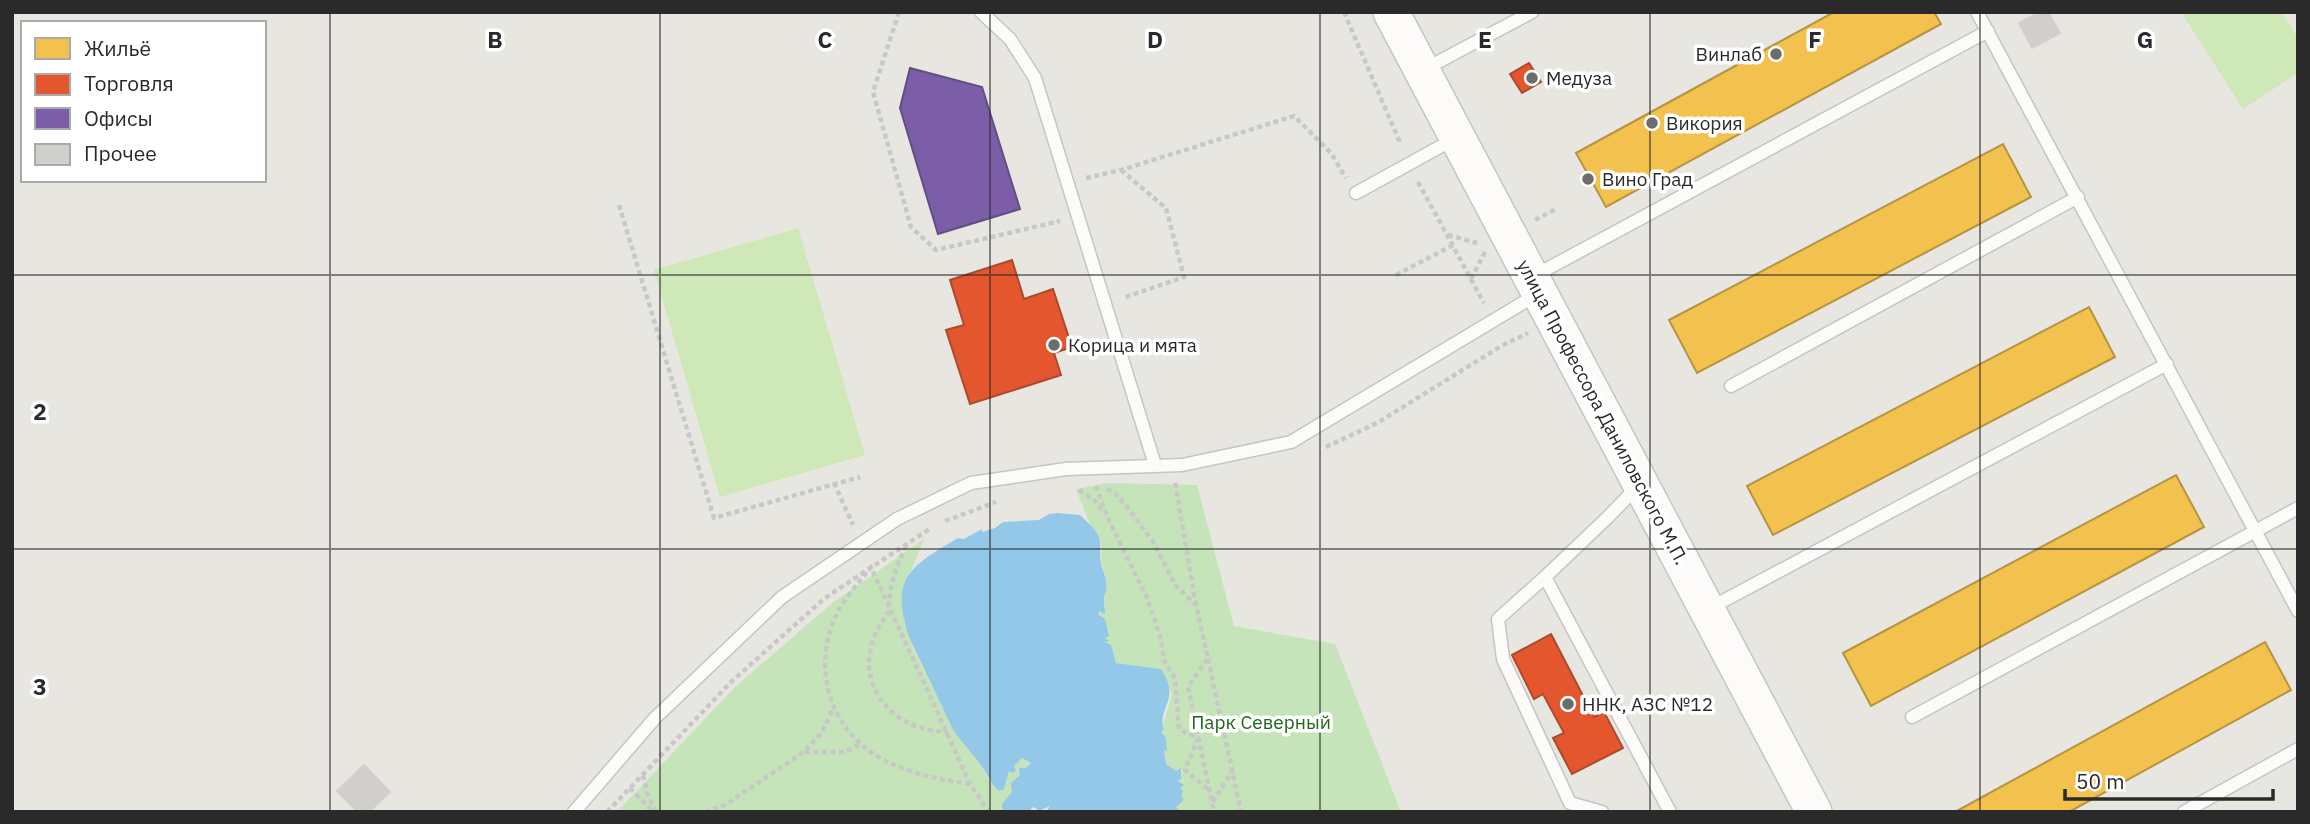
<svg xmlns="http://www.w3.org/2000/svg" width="2310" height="824" viewBox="0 0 2310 824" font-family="'IBM Plex Sans',sans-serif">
<rect width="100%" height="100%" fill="#e8e6e0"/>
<path fill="#c5e4b9" d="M1107 483 1197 485 1234 626 1335 644 1401 812H1181L1176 807C1182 794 1176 784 1182 771L1181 768 1176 771 1166 764 1164 749 1167 750 1166 738 1161 732 1172 694 1161 669 1116 663 1110 645 1103 642 1099 610 1106 607 1104 596 1107 583 1100 557 1102 550 1099 538 1091 527 1076 489Z
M924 539 903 591 904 622 913 647 953 730C964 747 981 761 989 781L1005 782 1009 770 1014 773 1016 771 1014 766 1022 758 1031 763 1020 775 1004 812H617L735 687 831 604Z"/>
<path fill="#cfe8b7" d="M2181 12H2281L2298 38V73L2243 109Z
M798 228 865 455 720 497 654 270Z"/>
<path fill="#94c8e9" d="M1058 513 1080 515C1086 521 1096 529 1099 537 1101 544 1100 552 1100 559 1102 572 1111 583 1104 596L1105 614 1099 611V615L1105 619 1109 636 1105 638 1109 641 1104 642 1111 645 1116 663 1161 669C1182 700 1156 708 1164 730L1161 732 1166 738 1167 751 1164 750 1166 764 1176 771 1181 768V779L1178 781 1184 785 1180 788 1183 791 1181 796 1184 800 1176 807 1181 812H1046L1050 806 1037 812V809L1033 807 1028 812 1003 811 1002 804 1012 792 1011 783 1020 775 1019 768H1026L1031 763 1022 758 1014 766 1016 771 1013 773 1009 771 1004 789 999 791C990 783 988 775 982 767 973 754 962 743 953 730L909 637C889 577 911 566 958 538L964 539 982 529V532L995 528 1003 522 1039 520 1049 514Z"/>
<path fill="#f2c14e" stroke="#b69443" stroke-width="2" d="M1834 12H1934L1941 24 1606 207 1576 153Z
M2003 144 2031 197 1697 373 1669 320Z
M2089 307 2115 357 1773 535 1747 486Z
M2176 475 2204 527 1871 706 1843 653Z
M2265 642 2291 690 2069 812H1955Z"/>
<path fill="#e4572e" stroke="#ac4a2d" stroke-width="2" d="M1529 63 1541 82 1522 93 1510 74Z
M1012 260 1024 299 1053 289 1072 347 1054 353 1061 375 970 404 946 330 964 325 950 280Z
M1551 634 1594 717 1604 712 1623 748 1572 774 1553 738 1564 733 1543 694 1534 699 1512 655Z"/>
<path fill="#7b5ea7" stroke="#634e82" stroke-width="2" d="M910 68 982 87 1020 209 938 234 900 108Z"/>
<path fill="#d1cfcb" stroke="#d3d1cc" stroke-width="2" d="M2040 12H2048L2060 33 2032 48 2019 23Z
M364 765 390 792 369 812H358L337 791Z"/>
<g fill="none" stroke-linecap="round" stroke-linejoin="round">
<g stroke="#c6c5c5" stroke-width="15">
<path id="service" d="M981 12 1010 39 1035 78 1155 465
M1977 12 2298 611
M1425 69 1532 12
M1356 193 1456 138
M1532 277 1988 31
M1731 386 2078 197
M1638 486 1608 517 1545 577 1670 812
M1545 577 1498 619 1503 659 1570 803 1602 812
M1710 608 2167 364
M1912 717 2298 508
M574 812 655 718 782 597 897 519 971 483 1066 469 1182 465 1291 442 1536 295
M2184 812 2298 749"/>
</g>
<g stroke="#c6c5c5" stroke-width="38">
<path id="secondary" d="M1391 12 1814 812"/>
</g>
<path stroke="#c8c8c7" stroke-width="4.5" stroke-dasharray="5 3.5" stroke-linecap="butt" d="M899 12 873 92 911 227 936 250 1060 221
M1344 12 1401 145
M1121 170 1166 208 1184 277 1123 298
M1086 178 1121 170 1294 116 1331 153 1346 178
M1418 182 1484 303
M619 205 714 518 860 477
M1535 220 1556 209
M1448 235 1477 243
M1396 275 1453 245
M1471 279 1485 252
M1326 447 1377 423 1503 345 1528 333
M834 483 853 525
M1175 483 1196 605
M1096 486 1106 514 1147 598 1160 636 1165 663 1175 678 1179 729 1198 738 1185 770 1209 790
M1107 489 1115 493 1129 509 1153 542 1176 586 1196 605 1208 658 1188 687 1214 812
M1079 490 1095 501 1104 512
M945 521 996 502
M889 607C890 583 896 565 908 543
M890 611C844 666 879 730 948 732
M1208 659 1241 812
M805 752H845L860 744
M643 775 648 795 656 812
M970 784C943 780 917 775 892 764 837 740 812 681 832 625 839 604 857 585 871 567L970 784 989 812
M630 788 653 812
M1213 802 1232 771
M607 812 732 681 825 598 931 528
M705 812 725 805 804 752 822 732 833 709"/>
<use href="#service" stroke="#fcfbfa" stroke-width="12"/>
<use href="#secondary" stroke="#fcfbfa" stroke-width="35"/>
</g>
<path fill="none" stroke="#2a2a2a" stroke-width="2" stroke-opacity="0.55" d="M330 12V812M660 12V812M990 12V812M1320 12V812M1650 12V812M1980 12V812M12 275H2298M12 549H2298"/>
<g fill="#6c6c6a" stroke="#fff" stroke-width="2.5">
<circle cx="1776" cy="54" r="7"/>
<circle cx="1532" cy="78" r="7"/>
<circle cx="1652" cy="123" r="7"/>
<circle cx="1588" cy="179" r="7"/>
<circle cx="1054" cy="345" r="7"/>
<circle cx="1568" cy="704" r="7"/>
</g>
<g text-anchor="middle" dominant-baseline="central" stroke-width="7" stroke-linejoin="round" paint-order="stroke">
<g font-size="19" fill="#2a2a2a" stroke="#fff" text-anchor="start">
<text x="1762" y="54" text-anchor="end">Винлаб</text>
<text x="1546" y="78">Медуза</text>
<text x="1666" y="123">Викория</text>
<text x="1602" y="179">Вино Град</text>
<text x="1068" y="345">Корица и мята</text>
<text x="1582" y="704">ННК, АЗС №12</text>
</g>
<g font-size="19" fill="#2a2a2a" stroke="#fff">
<text transform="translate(1603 412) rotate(62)">улица Профессора Даниловского М.П.</text>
</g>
<g font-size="19" fill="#21661b" stroke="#fff">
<text x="1261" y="722">Парк Северный</text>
</g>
</g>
<g font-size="23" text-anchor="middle" font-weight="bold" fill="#2a2a2a" stroke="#fff" stroke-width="7" stroke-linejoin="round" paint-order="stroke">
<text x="495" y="48">B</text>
<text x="825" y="48">C</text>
<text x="1155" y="48">D</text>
<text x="1485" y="48">E</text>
<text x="1815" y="48">F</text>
<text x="2145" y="48">G</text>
<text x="40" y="420">2</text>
<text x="40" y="695">3</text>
</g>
<rect width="2310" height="824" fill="none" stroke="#2a2a2a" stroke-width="28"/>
<rect x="21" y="21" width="245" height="161" fill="#ffffff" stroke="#aaaaaa" stroke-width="2"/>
<rect x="35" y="38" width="35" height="21" fill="#f2c14e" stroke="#aaaaaa" stroke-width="2"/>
<text x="84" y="56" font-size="21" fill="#2a2a2a">Жильё</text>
<rect x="35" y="74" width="35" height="21" fill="#e4572e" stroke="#aaaaaa" stroke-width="2"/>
<text x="84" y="91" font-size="21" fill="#2a2a2a">Торговля</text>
<rect x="35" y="108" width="35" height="21" fill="#7b5ea7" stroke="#aaaaaa" stroke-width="2"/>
<text x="84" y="126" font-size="21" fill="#2a2a2a">Офисы</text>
<rect x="35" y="144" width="35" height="21" fill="#d1cfcb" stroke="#aaaaaa" stroke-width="2"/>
<text x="84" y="161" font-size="21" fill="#2a2a2a">Прочее</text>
<path d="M2065 789v10h208v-10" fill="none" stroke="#2a2a2a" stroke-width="3.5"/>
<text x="2076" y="789" font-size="21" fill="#2a2a2a" stroke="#ffffff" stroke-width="5" paint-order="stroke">50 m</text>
</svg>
